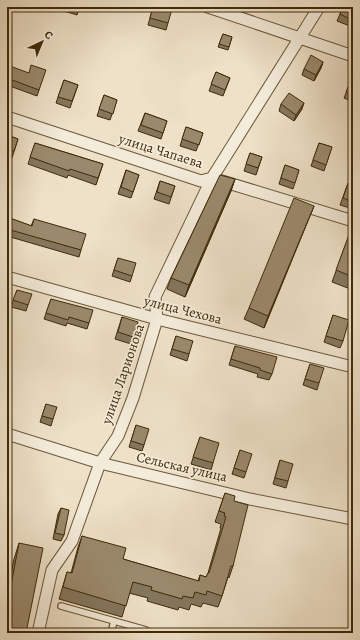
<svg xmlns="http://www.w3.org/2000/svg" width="360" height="640" viewBox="0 0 360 640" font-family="Alegreya,serif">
<rect width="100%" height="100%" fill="#eee1c8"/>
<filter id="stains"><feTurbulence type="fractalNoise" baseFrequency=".005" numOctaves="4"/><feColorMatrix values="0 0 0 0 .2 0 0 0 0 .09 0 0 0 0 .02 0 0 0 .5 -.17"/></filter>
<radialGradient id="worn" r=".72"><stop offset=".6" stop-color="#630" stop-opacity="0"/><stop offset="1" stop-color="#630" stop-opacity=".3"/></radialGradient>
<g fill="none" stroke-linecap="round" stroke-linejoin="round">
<g stroke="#6c5838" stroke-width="8">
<path id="lane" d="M61 606 146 630
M111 633 114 621"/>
</g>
<g stroke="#6c5838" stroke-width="13">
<path id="street" d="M208 7 353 56
M7 117 201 181 212 178 353 221
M7 277 157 319 353 367
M7 434 100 463 250 499 353 519
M38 633 52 570 72 541 100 463 118 436 133 398 157 319 155 297 212 178 319 7"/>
</g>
<use href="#lane" stroke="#f4ecdb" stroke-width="5.5"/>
<use href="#street" stroke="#f4ecdb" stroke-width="11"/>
</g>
<path fill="#84765d" stroke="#402a08" d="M66 7H80L77 15 64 11Z
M153 7 168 23 166 30 148 25Z
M343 7 353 8V19L350 26 337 21Z
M223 34 232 37 228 50 218 47Z
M323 62 321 68 314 81 302 75 304 69Z
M7 65 39 90 37 96 7 85Z
M216 72 230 78 223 96 209 91Z
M353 75V102L344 98Z
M64 80 78 85 70 108 56 103Z
M104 95 117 100 110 120 97 116Z
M281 104 302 109 294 121 279 111Z
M145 113 167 121 161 139 138 131Z
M186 127 203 133 196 151 180 146Z
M7 135 18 139 12 158 7 156Z
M35 143 103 164 96 185 68 175 67 178 28 164Z
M319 143 332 147 324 171 311 166Z
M250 153 262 157 256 175 244 171Z
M285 165 299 170 293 189 279 184Z
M126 170 139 175 131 198 118 194Z
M235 179 231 191 185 297 167 289 171 278Z
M160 181 175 186 169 204 154 199Z
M348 183 353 185V209L340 205Z
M314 206 264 328 244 319 249 308Z
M7 217 31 226 34 219 81 250 79 257 7 236Z
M353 224V290L332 282Z
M118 258 132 276 130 282 112 276Z
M17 290 28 305 26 311 11 307Z
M51 299 89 323 87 329 67 323 66 326 44 319Z
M333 315 343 341 340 348 324 342Z
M122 317 133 337 131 344 115 339Z
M176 336 189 354 187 361 170 355Z
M235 346 272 374 269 380 257 377 258 374 229 365Z
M310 364 319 383 317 390 303 385Z
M46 404 53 419 51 426 40 422Z
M136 425 144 445 142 451 129 447Z
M200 437 213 463 211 470 191 464Z
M240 450 246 472 244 478 232 474Z
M280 460 288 481 286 488 273 484Z
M225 493 234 501 233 566 229 578 228 577 222 596 218 607 203 603 201 607 191 604 189 610 179 607 178 610 147 601 148 598 129 593 122 617 59 599 67 572 71 573 78 547 82 536 123 559 198 581 200 575 206 577 208 573 221 528H220L221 524 215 522Z
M61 508 64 535 61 541 53 539 58 514Z
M19 543 7 633V592L14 559Z"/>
<path fill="#6c604c" stroke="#402a08" d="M323 62 321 68 314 81 316 75Z
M304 103 302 109 294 121 296 115Z
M235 179 231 191 185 297 189 285Z
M314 206 309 218 264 328 268 316Z"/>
<path fill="#9a896c" stroke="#402a08" d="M153 7H165L172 9 168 23 150 18Z
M343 7H350L353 8V18L352 20 340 14Z
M223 34 232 37 229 47 219 44Z
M311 55 323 62 316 75 304 69Z
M7 65 29 73 31 65 46 70 39 90 7 78Z
M216 72 230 78 225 90 211 84Z
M353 75V95L346 92Z
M64 80 78 85 72 101 58 97Z
M289 93 304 103 296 115 281 104Z
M104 95 117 100 113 114 99 109Z
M145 113 167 121 163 133 141 125Z
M186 127 203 133 199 145 182 139Z
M7 135 18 139 14 151 7 149Z
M35 143 103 164 98 178 70 169 69 171 30 157Z
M319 143 332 147 326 165 313 160Z
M250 153 262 157 258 168 246 164Z
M285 165 299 170 295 183 281 178Z
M126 170 139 175 133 192 121 187Z
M220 175 235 179 189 285 171 278Z
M160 181 175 186 171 197 157 192Z
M348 183 353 185V202L343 198Z
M294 198 314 206 268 316 249 308Z
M7 217 32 226 34 219 86 234 81 250 7 229Z
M353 224V277L336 270Z
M118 258 136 263 132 276 114 270Z
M17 290 32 294 28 305 13 300Z
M51 299 93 310 89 323 69 317 68 320 46 313Z
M333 315 349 320 343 341 326 336Z
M122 317 138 322 133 337 118 332Z
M176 336 193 341 189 354 172 349Z
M235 346 277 357 272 374 260 370V368L231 359Z
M310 364 324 368 319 383 305 379Z
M46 404 57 407 53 419 42 416Z
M136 425 149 429 144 445 131 441Z
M200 437 219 443 213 463 193 457Z
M240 450 252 454 246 472 234 468Z
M280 460 293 464 288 481 275 478Z
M225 493 235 496 234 501 248 505 233 566H231L222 596 207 591 206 595 195 592 193 598 183 596 182 599 151 590 152 587 133 582 126 606 63 587 67 572 72 573 82 536 126 548 123 559 199 581 200 575 206 577 208 573H209L226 517 224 516 225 513 219 511Z
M61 508 69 510 64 535 55 533Z
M19 543 43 548 26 633H7V606Z"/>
<g text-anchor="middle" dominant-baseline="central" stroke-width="3.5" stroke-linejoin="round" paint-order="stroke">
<g font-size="14" fill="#402a08" stroke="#f4ecdb">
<text transform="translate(161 151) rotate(17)">улица Чапаева</text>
<text transform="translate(183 310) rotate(14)">улица Чехова</text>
<text transform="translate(123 374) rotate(-71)">улица Ларионова</text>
<text transform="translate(182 467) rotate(13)">Сельская улица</text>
</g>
</g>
<rect width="360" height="640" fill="none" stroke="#eee1c8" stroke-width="24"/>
<rect x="8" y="8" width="344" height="624" fill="none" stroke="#402a08" stroke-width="2"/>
<rect x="12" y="12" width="336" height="616" fill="none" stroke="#402a08"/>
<g transform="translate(42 42) rotate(44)" stroke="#f4ecdb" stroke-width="3" paint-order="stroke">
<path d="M0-3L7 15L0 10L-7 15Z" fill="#402a08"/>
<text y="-6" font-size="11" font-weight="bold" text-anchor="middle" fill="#402a08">С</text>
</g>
<rect width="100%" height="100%" filter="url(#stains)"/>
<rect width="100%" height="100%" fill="url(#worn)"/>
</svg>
